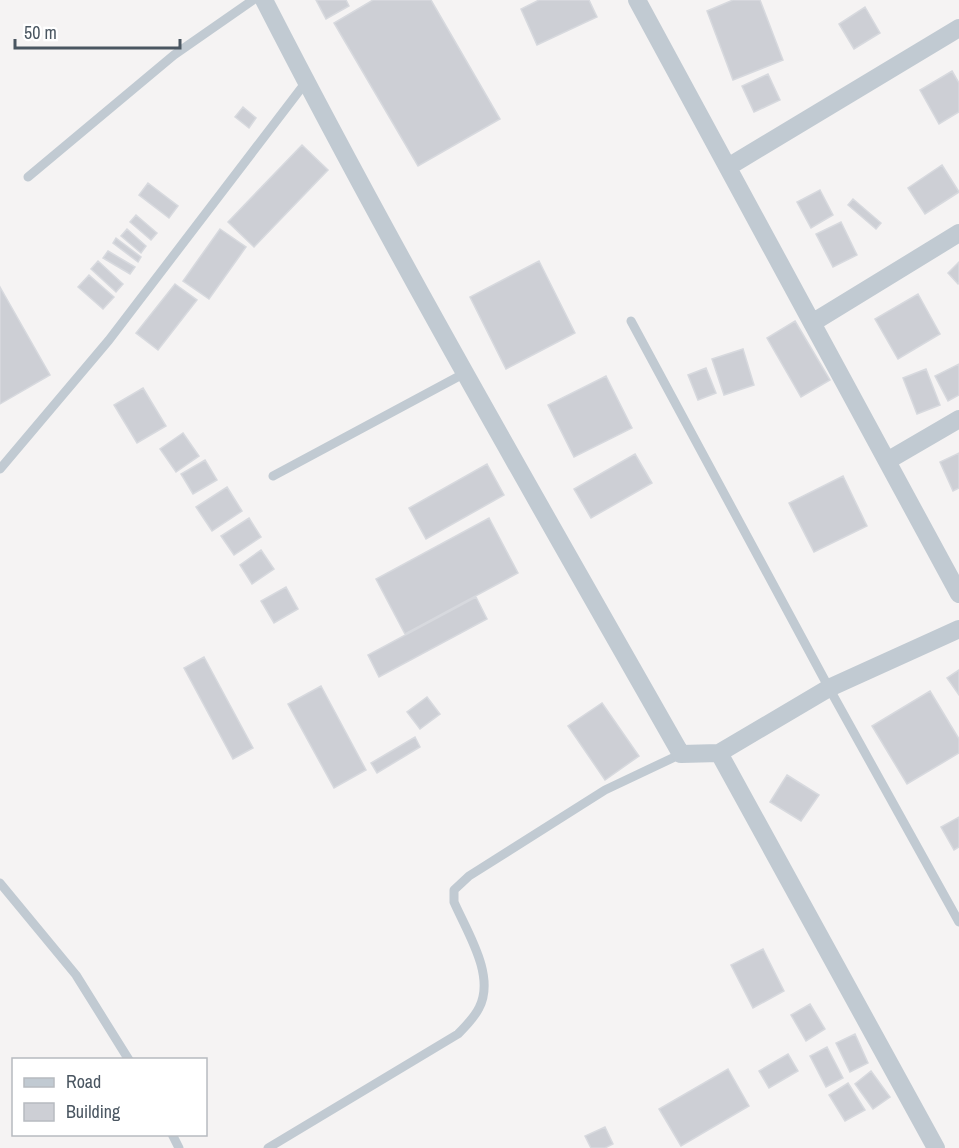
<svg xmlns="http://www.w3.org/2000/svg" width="959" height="1148" viewBox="0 0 959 1148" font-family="'Archivo Narrow',sans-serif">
<rect width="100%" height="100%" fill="#f5f3f3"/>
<path fill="#cdcfd5" stroke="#d7d9de" stroke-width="1.5" d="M316 0H346L349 6 326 19Z
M373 0H431L500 119 418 166 334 23Z
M539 0H589L597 17 537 45 521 9Z
M733 0H760L783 60 733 80 707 11Z
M865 7 880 33 854 49 839 24Z
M952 71 959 83V112L939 124 920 90Z
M768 74 780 100 754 112 742 86Z
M243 107 256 118 249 128 235 117Z
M302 145 328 170 254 247 228 222Z
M942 165 959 192 925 214 908 188Z
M148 183 178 206 169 218 139 195Z
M820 190 833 215 811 228 797 202Z
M853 199 881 223 876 229 848 205Z
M136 215 157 233 151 240 130 222Z
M841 222 857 255 833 267 816 234Z
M127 229 146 246 141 253 121 236Z
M220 229 246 247 209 299 183 281Z
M116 238 141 257 138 262 113 243Z
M108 251 135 267 130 274 103 258Z
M98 261 123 284 116 292 91 269Z
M539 261 575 333 506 369 470 297Z
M959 262V282L958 284 948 273Z
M89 275 114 297 103 309 78 287Z
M175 284 197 300 158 350 136 333Z
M0 287 50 375 0 404Z
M918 294 940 334 898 359 875 319Z
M795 321 830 380 801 397 767 338Z
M743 349 754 385 724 395 712 359Z
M959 364V395L948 401 935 376Z
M706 368 716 393 698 400 688 375Z
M926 369 940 405 917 414 903 378Z
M606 376 632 428 574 457 548 405Z
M143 388 166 426 137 443 114 405Z
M183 433 199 456 176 472 160 449Z
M959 453V488L953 491 940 462Z
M635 454 652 483 591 518 574 489Z
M205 460 217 480 193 494 181 474Z
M487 464 504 495 426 539 409 508Z
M843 476 867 526 814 552 789 503Z
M227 487 242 511 212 531 196 507Z
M249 518 261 537 234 555 221 536Z
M489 518 518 573 405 634 376 579Z
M261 550 274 569 252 584 240 565Z
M286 587 298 609 274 623 261 601Z
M476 597 487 619 379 677 368 655Z
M204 657 253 748 233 759 184 668Z
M959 670V695L947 678Z
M321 686 366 770 334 788 288 704Z
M930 691 959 739V753L907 784 872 726Z
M427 697 440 714 420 729 407 712Z
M602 703 639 756 605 780 568 726Z
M415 737 420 747 377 773 371 763Z
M787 775 819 795 801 821 770 802Z
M959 817V847L954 850 941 827Z
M763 949 784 991 753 1008 731 965Z
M810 1004 825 1029 806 1041 791 1015Z
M855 1034 868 1063 850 1072 836 1043Z
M827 1047 843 1078 826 1087 810 1056Z
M788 1054 798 1071 769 1088 759 1071Z
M728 1069 749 1106 681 1146 659 1109Z
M871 1071 890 1097 873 1109 855 1084Z
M848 1083 865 1110 845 1121 829 1095Z
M605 1127 613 1144 605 1148H591L585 1136Z"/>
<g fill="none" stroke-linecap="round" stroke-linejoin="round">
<path stroke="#c1cad2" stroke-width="9" d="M28 177 174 55 253 0
M631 321 829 688 959 922
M0 469 109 340 306 82
M273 476 465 373
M0 883 76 975 129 1060
M172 1134 179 1148
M268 1148 458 1034C466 1026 474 1018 479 1008 496 976 467 932 454 902V890L469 876 605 790 681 754"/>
<path stroke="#c1cad2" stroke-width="18" d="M264 0C395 256 539 504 681 754L719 753 829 688 959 629
M637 0 959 594
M728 167 959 28
M812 323 959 233
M887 461 959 419
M719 753 936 1148"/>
</g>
<rect x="12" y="1058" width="195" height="78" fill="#ffffff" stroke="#b7bbc0" stroke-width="1.5"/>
<rect x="24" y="1078" width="30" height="9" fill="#c1cad2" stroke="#b7bbc0" stroke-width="1.5"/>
<text x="66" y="1088" font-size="18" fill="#4a5661">Road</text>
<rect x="24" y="1103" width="30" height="18" fill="#cdcfd5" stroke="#b7bbc0" stroke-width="1.5"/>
<text x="66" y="1118" font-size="18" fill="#4a5661">Building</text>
<path d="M15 39v9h165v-9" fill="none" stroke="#4a5661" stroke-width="3"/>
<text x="24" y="39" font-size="18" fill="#4a5661" stroke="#ffffff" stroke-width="4.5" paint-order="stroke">50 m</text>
</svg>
